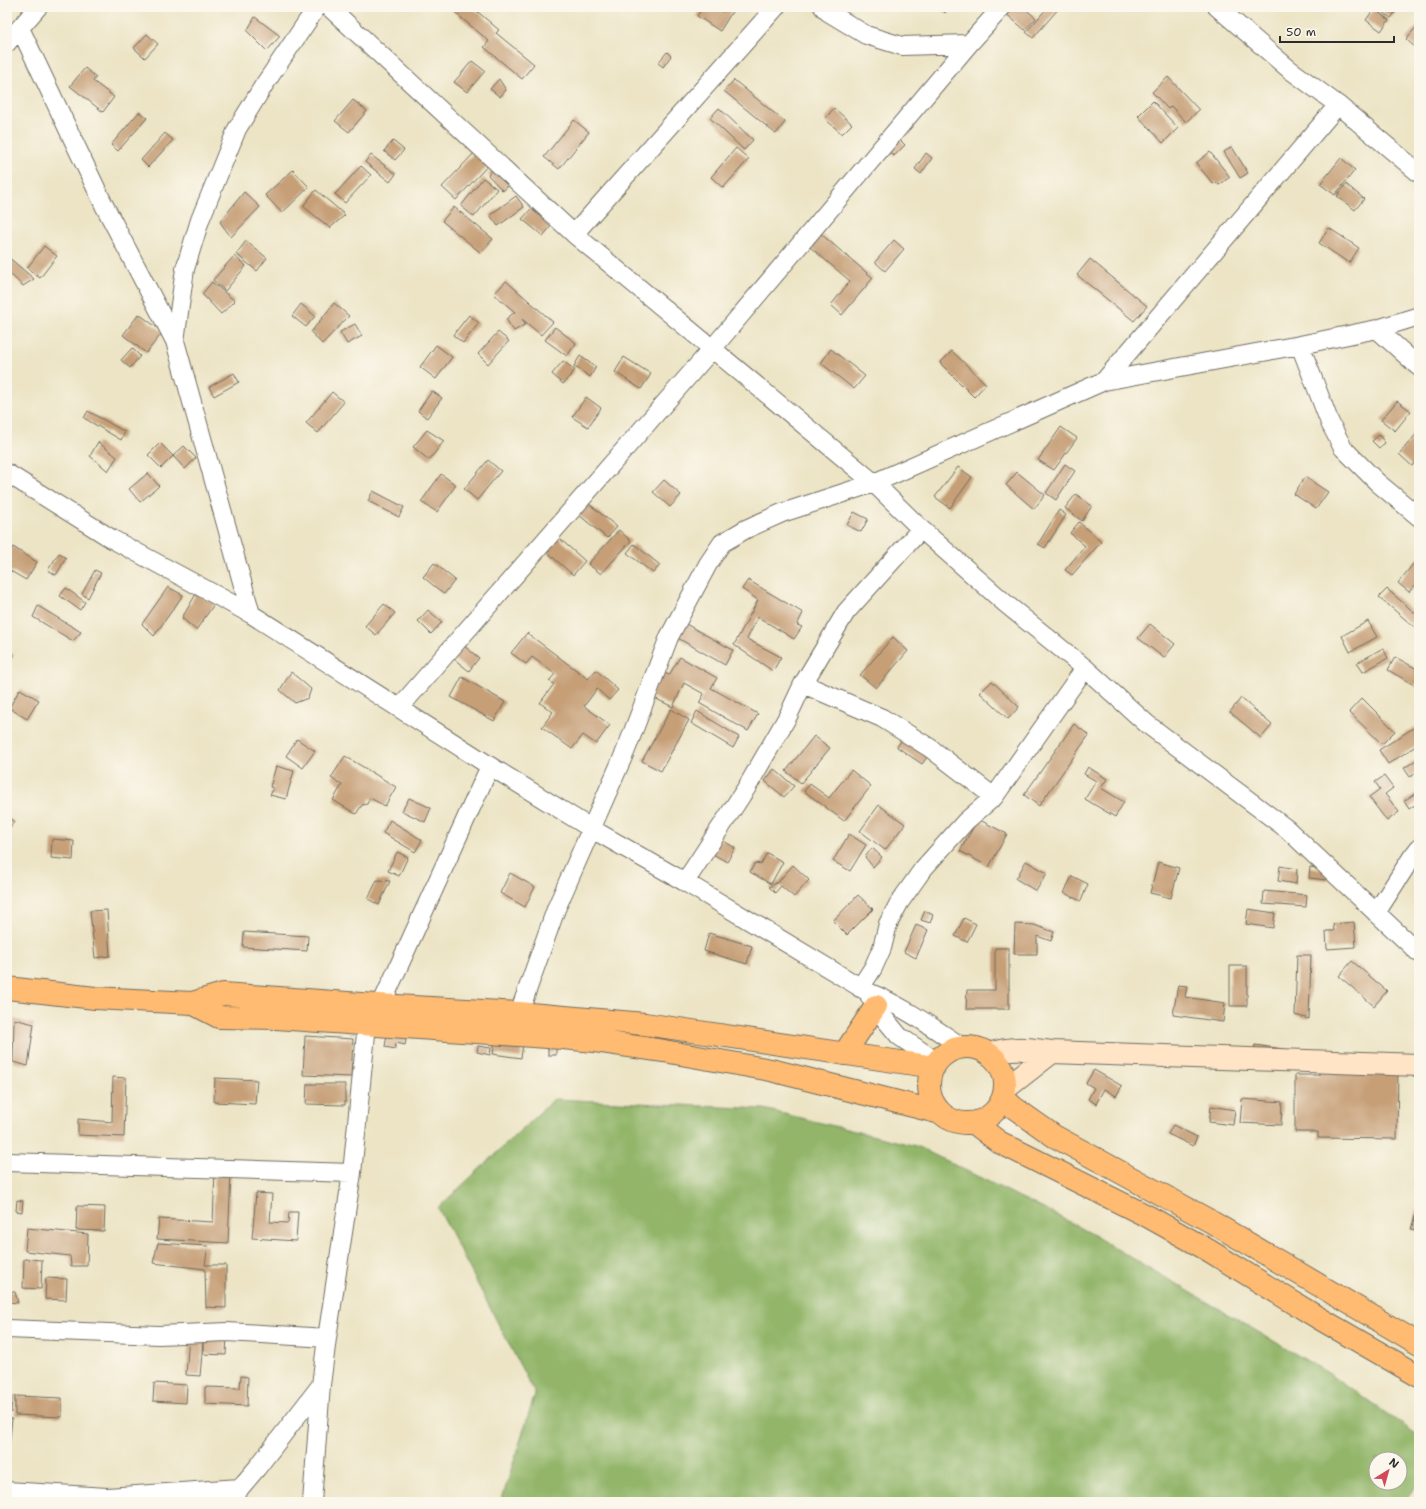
<svg xmlns="http://www.w3.org/2000/svg" width="1426" height="1509" viewBox="0 0 1426 1509" font-family="'Shantell Sans',sans-serif">
<rect width="100%" height="100%" fill="#fbf7ec"/>
<filter id="ink" filterUnits="userSpaceOnUse"><feTurbulence type="fractalNoise" baseFrequency=".025" numOctaves="2"/><feDisplacementMap in="SourceGraphic" scale="8" xChannelSelector="R" yChannelSelector="G"/><feConvolveMatrix kernelMatrix="1 2 1 2 8 2 1 2 1" color-interpolation-filters="sRGB"/></filter>
<filter id="wash" filterUnits="userSpaceOnUse"><feTurbulence type="fractalNoise" baseFrequency=".012" numOctaves="4" result="noise"/><feDisplacementMap in="SourceGraphic" scale="16" xChannelSelector="R" yChannelSelector="G"/><feGaussianBlur stdDeviation="0.9" result="paint"/><feColorMatrix in="noise" values="0 0 0 0 0 0 0 0 0 0 0 0 0 0 0 0 0 1.4 0 .05"/><feComposite in="paint" operator="in"/></filter>
<g filter="url(#wash)">
<rect width="100%" height="100%" fill="#ece4c5"/>
<path fill="#92b569" stroke="#5e704a" fill-rule="evenodd" d="M554 1099 764 1109 916 1146 1076 1225 1328 1373 1419 1436V1481L1404 1502H501L535 1394 438 1208ZM1376 1459H1400V1483H1376Z"/>
<g id="blocks">
<path fill="#c69f77" d="M457 7H472L499 30 496 33 534 64 522 79 484 47 489 41 453 11Z
M703 7H716L723 12 726 7H735L720 31 697 16Z
M939 7H950L945 13Z
M1009 7H1023L1036 18 1025 30 1004 12Z
M1048 7H1060L1033 38 1026 32Z
M1376 7H1399L1391 18Z
M1374 9 1389 20 1381 31 1366 20Z
M255 17 280 36 267 51 247 31Z
M1419 24V49L1418 50 1406 39Z
M147 34 158 44 145 58 134 48Z
M667 52 671 56 663 67 658 63Z
M472 61 485 71 467 92 454 82Z
M85 68 96 77 93 81 114 97 103 112 70 86Z
M1168 77 1199 110 1186 122 1171 106 1168 109 1152 92Z
M499 79 506 90 500 97 490 89Z
M734 80 785 122 776 134 724 91Z
M353 100 367 111 349 132 335 121Z
M1153 101 1178 128 1163 143 1138 116Z
M719 108 753 140 744 150 710 118Z
M834 108 852 124 842 134 825 119Z
M139 112 147 118 118 151 111 145Z
M574 120 589 132 559 169 544 157Z
M165 133 173 140 148 167 141 160Z
M898 138 905 145 894 156 887 150Z
M393 141 404 150 395 160 384 151Z
M1232 147 1248 173 1240 178 1224 152Z
M736 148 749 159 723 188 711 177Z
M477 150 490 163 456 200 442 187Z
M1210 152 1230 177 1219 185 1216 182 1213 184 1196 163Z
M926 153 932 158 921 174 915 169Z
M371 155 396 174 390 182 365 162Z
M1341 158 1355 170 1335 195 1320 184Z
M361 166 371 175 345 203 335 194Z
M493 169 509 185 503 191 488 175Z
M293 170 309 187 282 213 265 195Z
M483 178 497 189 474 217 461 206Z
M1346 184 1364 199 1355 210 1337 196Z
M316 190 345 215 330 228 303 206Z
M244 192 260 207 231 237 220 222Z
M516 196 524 207 498 226 490 215Z
M454 207 493 239 481 253 442 221Z
M531 209 552 225 543 236 522 219Z
M1329 228 1359 248 1349 263 1319 243Z
M821 234 873 278 842 315 831 305 850 281 810 247Z
M894 240 904 249 885 271 875 262Z
M246 241 267 258 257 271 236 254Z
M44 246 57 256 40 278 27 268Z
M7 256 34 279 23 286 7 271Z
M234 256 246 266 225 291 213 280Z
M1090 259 1147 306 1134 321 1077 275Z
M506 281 553 322 541 335 522 319 526 324 514 331 506 319 515 312 494 294Z
M212 282 235 301 221 314 202 294Z
M334 303 349 316 322 344 311 332Z
M301 304 315 316 306 327 292 316Z
M139 314 163 332 146 353 123 335Z
M469 315 479 323 463 343 453 335Z
M355 324 362 336 347 344 340 332Z
M555 327 576 343 567 356 545 340Z
M498 332 509 341 488 364 478 354Z
M436 345 452 357 436 379 420 367Z
M132 348 140 356 130 368 121 360Z
M831 349 865 376 854 389 821 363Z
M952 351 986 384 974 397 940 363Z
M580 356 596 367 590 377 574 366Z
M624 357 651 374 641 389 615 372Z
M563 361 575 370 563 384 552 374Z
M234 373 239 382 214 396 209 387Z
M432 391 442 398 427 418 418 411Z
M332 392 344 402 318 433 306 423Z
M586 397 601 408 588 427 572 417Z
M1397 401 1411 411 1395 431 1381 420Z
M88 411 125 432 121 440 84 418Z
M1061 427 1077 438 1054 470 1038 460Z
M427 430 444 441 429 460 413 447Z
M1419 431V458L1412 466 1399 454Z
M1379 435 1385 443 1379 448 1372 441Z
M98 442 117 457 108 471 90 456Z
M160 443 173 456 161 468 148 455Z
M184 446 196 458 185 469 173 456Z
M488 460 501 471 477 500 464 489Z
M1065 464 1075 471 1056 500 1046 493Z
M958 467 972 477 950 508 935 497Z
M1017 472 1045 495 1034 509 1006 485Z
M148 473 159 486 140 502 129 489Z
M441 474 456 485 437 512 421 502Z
M1305 477 1328 492 1316 509 1294 494Z
M664 480 681 495 670 507 653 492Z
M373 491 404 507 399 517 368 501Z
M1076 494 1092 506 1082 521 1065 508Z
M588 503 617 527 607 538 579 515Z
M1059 510 1066 515 1045 548 1038 544Z
M854 512 868 519 861 532 847 525Z
M1079 522 1101 542 1072 575 1065 570 1085 546 1070 533Z
M619 530 631 541 601 574 588 564Z
M551 531 585 561 573 575 539 545Z
M634 544 660 565 653 573 627 553Z
M13 547 37 562 26 580 7 569V558Z
M59 553 66 558 56 575 48 570Z
M1417 559 1419 560V581L1409 592 1398 583Z
M434 563 455 580 444 594 423 577Z
M95 570 101 573 88 598 82 594Z
M748 580 803 613 797 625 802 627 794 639 758 617 747 639 781 657 773 671 734 645 758 600 742 589Z
M168 587 183 595 154 636 142 624Z
M66 588 85 602 80 610 60 596Z
M1387 589 1416 614 1419 610V631L1379 597Z
M196 594 215 603 196 630 182 618Z
M384 604 395 613 376 635 365 626Z
M38 606 81 632 73 641 33 617Z
M428 610 442 622 431 634 418 621Z
M1368 621 1377 637 1350 652 1342 636Z
M684 623 733 650 725 665 676 637Z
M1150 624 1175 644 1164 658 1138 638Z
M527 633 588 679 596 670 618 690 609 700 597 689 584 706 610 725 596 744 583 735 572 749 542 727 553 712 540 703 554 684 549 681 555 674 532 657 526 664 511 653Z
M893 637 908 651 876 688 860 675Z
M464 646 479 658 469 671 454 659Z
M1383 648 1388 658 1363 672 1357 663Z
M7 651 14 655 7 666Z
M680 657 717 678 711 688 758 714 748 731 699 703 704 694 684 683 673 707 650 696 661 671 669 675Z
M1395 657 1419 670V681L1416 686 1388 670Z
M291 672 311 689 308 698 295 703 280 690Z
M462 677 505 702 494 721 451 697Z
M992 681 1019 707 1008 719 980 693Z
M20 689 39 700 27 719 9 708Z
M1241 698 1272 725 1261 738 1230 712Z
M1362 698 1395 731 1382 744 1349 712Z
M671 709 689 720 661 771 642 761Z
M697 711 739 737 733 748 691 723Z
M1074 724 1089 735 1039 806 1024 795Z
M1415 727 1419 734V744L1388 764 1379 750Z
M905 735 930 753 922 764 897 747Z
M814 736 830 748 801 783 786 771Z
M297 739 315 751 303 768 286 756Z
M345 756 396 787 385 806 370 798 367 804 362 805 356 814 333 800 342 785 331 778Z
M1416 760 1419 765V771L1410 777 1404 768Z
M276 766 294 771 286 799 270 795 274 788 270 787Z
M1088 767 1107 779 1101 788 1124 802 1115 817 1085 799 1096 781 1084 774Z
M774 769 794 786 784 797 765 781Z
M851 770 871 786 844 821 804 791 810 784 829 798Z
M1384 776 1393 788 1385 794 1399 812 1387 821 1369 797 1380 789 1375 782Z
M1419 791V802L1409 809 1404 801Z
M409 798 431 808 425 822 402 811Z
M879 805 905 824 885 850 860 831Z
M7 816 14 822 7 831Z
M978 819 1007 834 989 867 960 851Z
M390 820 422 840 415 852 383 833Z
M849 834 866 845 850 871 833 861Z
M719 838 735 848 727 862 711 853Z
M52 839 74 841 73 860 51 858Z
M872 848 882 857 873 867 865 857Z
M397 852 408 857 399 876 388 871Z
M767 853 783 862 771 884 750 872 755 863 761 864Z
M1026 861 1047 873 1036 891 1016 879Z
M1158 862 1179 868 1171 898 1150 893Z
M793 865 809 880 794 897 781 886 775 893 769 887 778 882Z
M1280 866 1297 869 1296 884 1278 881Z
M1310 867 1328 870 1327 880 1309 878Z
M510 873 535 887 525 907 500 893Z
M1072 876 1088 884 1081 901 1064 893Z
M377 880 390 881 379 905 368 899Z
M1264 891 1307 895 1306 907 1263 904Z
M858 895 873 909 847 935 833 921Z
M1248 909 1275 913 1273 928 1246 924Z
M107 910 110 956 95 958 90 911Z
M925 911 933 915 930 923 921 920Z
M964 918 976 924 967 942 955 936Z
M1354 922 1356 947 1327 949 1326 931H1334L1333 924Z
M1015 924 1034 925 1054 932 1051 941 1037 936V954H1014Z
M916 925 928 930 916 958 904 952Z
M244 932 308 936 307 951 243 947Z
M709 933 752 946 747 964 704 951Z
M995 948H1009V1009H966L967 990H995Z
M1297 955H1311L1309 1019 1295 1015Z
M1352 961 1387 991 1374 1006 1339 976Z
M1230 966H1247V1006H1230Z
M1178 985 1187 986 1185 997 1225 1003 1223 1022 1173 1015Z
M14 1019 34 1024 28 1066 13 1062Z
M388 1028 407 1036 405 1045 396 1043 395 1049 385 1047Z
M305 1036 353 1039 351 1077 303 1075Z
M495 1039 523 1043 521 1058 493 1054Z
M548 1042H556V1055H548Z
M1255 1045 1289 1050 1254 1053Z
M478 1046 491 1048 490 1055 477 1052Z
M1319 1066H1398L1397 1139 1318 1138V1132H1295V1075H1319Z
M1094 1070 1122 1086 1116 1096 1104 1089 1096 1104 1088 1099 1094 1088 1086 1083Z
M113 1077 126 1078 124 1137 78 1135V1119L112 1122Z
M215 1078 257 1080 255 1104 214 1102Z
M307 1084H345V1105L306 1104Z
M1242 1099 1282 1102 1281 1125 1240 1123Z
M1211 1106 1235 1110 1233 1125 1209 1122Z
M1173 1125 1197 1137 1193 1146 1168 1134Z
M215 1171 231 1172 228 1243 157 1239 159 1219 213 1222Z
M256 1193 272 1194 270 1222 288 1223 289 1212H298L296 1241 252 1238Z
M17 1200 23 1201 22 1212 16 1211Z
M1419 1204V1231L1411 1229Z
M77 1206 105 1207 104 1231 76 1230Z
M27 1228 88 1234 87 1266H71L70 1256 25 1251Z
M158 1243 208 1246 205 1265H226V1308L206 1307 205 1269 153 1263Z
M24 1259 42 1260 41 1289 23 1288Z
M46 1278 67 1279 66 1300 45 1299Z
M7 1291 15 1292 18 1303 7 1302Z
M227 1335 226 1355 203 1354V1343L200 1376 186 1375 189 1336Z
M241 1376 248 1377 247 1406 205 1404V1387L240 1388Z
M154 1383 187 1385 186 1403 153 1401Z
M7 1395H12L11 1413H7Z
M15 1396 62 1398V1417L15 1415Z
M7 1418 12 1419 9 1449H7Z"/>
</g>
</g>
<g filter="url(#ink)">
<use href="#blocks" fill-opacity="0" stroke="#6f6c61" stroke-width="1"/>
<g fill="none" stroke-linecap="round" stroke-linejoin="round">
<g stroke="#6f6c61" stroke-width="20">
<path id="street" d="M329 7 574 234 874 483 921 529 1006 604 1085 668 1147 724 1287 829 1419 953
M823 7 828 12 866 35 902 46 969 44
M1217 7 1289 69 1338 105 1419 173
M20 28 104 205 175 341 251 614 490 766 592 829 685 882 868 992C903 1006 932 1027 962 1047
M7 43 38 7
M574 234 776 7
M1377 329 1419 367
M175 341 185 269 200 220 237 129 264 85 317 7
M1300 345 1330 423 1343 448 1378 483 1419 517
M1104 381 1338 105
M7 473 112 539 251 614
M803 684 882 718 930 748 994 797
M399 708 712 349 969 44 1002 7
M685 882 747 787 788 716 803 684 846 612 921 529
M1376 913 1412 857 1419 848
M860 988 873 968 882 948 888 924 899 903 923 869 966 821 994 797 1085 668
M869 995 884 1018 899 1036 937 1062
M381 1005 490 766
M519 1013 556 909 626 750 669 637 708 564 722 543 746 529 782 513 874 483 1104 381 1300 345 1377 329 1419 316
M7 1162 352 1173
M7 1329 159 1335 227 1332 327 1338
M7 1491 107 1497 240 1488
M232 1502 240 1488 257 1468 321 1385
M312 1502 321 1385 327 1338 352 1173 367 1024"/>
</g>
<g stroke="#6f6c61" stroke-width="24">
<path id="secondary" d="M989 1054C1013 1046 1028 1049 1052 1052L1419 1065
M1006 1088 1052 1052"/>
</g>
<g stroke="#6f6c61" stroke-width="24">
<path id="primary" d="M7 988 95 998 192 1003 223 994 361 1004 519 1013 645 1024 934 1067
M192 1003 219 1017 276 1018 562 1038 595 1041 664 1051 771 1070 941 1113
M929 1085a38 38 0 1 1 76 0a38 38 0 1 1-76 0Z
M844 1054 876 1006
M1004 1098 1013 1107 1054 1136 1210 1221 1419 1344
M974 1123 999 1142 1149 1217 1208 1250 1317 1317 1419 1376"/>
</g>
<use href="#street" stroke="#fff" stroke-width="18"/>
<use href="#secondary" stroke="#ffe4c6" stroke-width="22"/>
<use href="#primary" stroke="#ffbb71" stroke-width="22"/>
</g>
</g>
<rect width="1426" height="1509" fill="none" stroke="#fbf7ec" stroke-width="24"/>
<g transform="translate(1388 1471) rotate(37)"><circle r="19" fill="#fbf7ec" stroke="#a8a59f"/>
<path d="M0-3L7 15L0 10L-7 15Z" fill="#d1495b"/>
<text y="-6" font-size="11" font-weight="bold" text-anchor="middle" fill="#2b2b2b">N</text>
</g>
<path d="M1280 36v6h114v-6" fill="none" stroke="#2b2b2b" stroke-width="2"/>
<text x="1286" y="36" font-size="12" fill="#2b2b2b" stroke="#fbf7ec" stroke-width="3" paint-order="stroke">50 m</text>
</svg>
